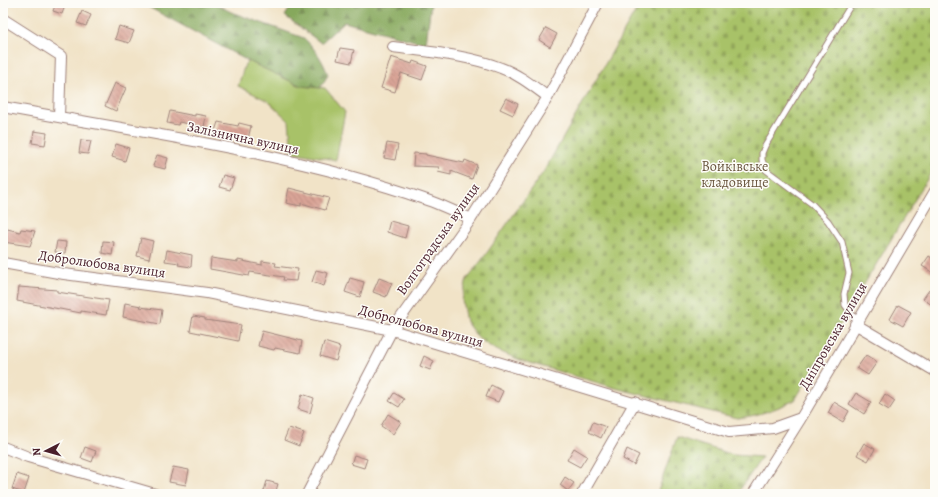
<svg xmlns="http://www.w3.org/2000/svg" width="938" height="497" viewBox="0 0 938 497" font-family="Alegreya,serif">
<defs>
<pattern id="forest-firs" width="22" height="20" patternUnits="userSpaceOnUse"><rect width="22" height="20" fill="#86a85c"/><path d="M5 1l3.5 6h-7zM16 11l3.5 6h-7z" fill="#70884c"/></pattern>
<pattern id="cemetery-stones" width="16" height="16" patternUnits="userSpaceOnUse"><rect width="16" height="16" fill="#a8c268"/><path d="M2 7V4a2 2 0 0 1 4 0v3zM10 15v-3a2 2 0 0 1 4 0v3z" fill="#92a65a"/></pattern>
<pattern id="building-back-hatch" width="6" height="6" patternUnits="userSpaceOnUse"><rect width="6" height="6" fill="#daa597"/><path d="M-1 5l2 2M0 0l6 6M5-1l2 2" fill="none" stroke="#b3867b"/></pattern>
</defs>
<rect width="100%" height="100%" fill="#fdfcf7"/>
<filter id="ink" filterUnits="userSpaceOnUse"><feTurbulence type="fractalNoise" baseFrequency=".025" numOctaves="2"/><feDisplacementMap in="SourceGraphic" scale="8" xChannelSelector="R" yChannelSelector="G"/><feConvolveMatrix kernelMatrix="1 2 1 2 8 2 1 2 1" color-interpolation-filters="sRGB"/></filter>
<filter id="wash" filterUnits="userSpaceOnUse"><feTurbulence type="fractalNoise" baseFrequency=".012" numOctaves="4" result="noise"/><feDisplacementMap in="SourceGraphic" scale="16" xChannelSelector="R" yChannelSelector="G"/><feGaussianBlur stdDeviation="0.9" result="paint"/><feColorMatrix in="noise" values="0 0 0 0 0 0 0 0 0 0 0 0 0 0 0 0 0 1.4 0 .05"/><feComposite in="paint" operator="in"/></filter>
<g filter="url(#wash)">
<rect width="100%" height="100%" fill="#f1e3c7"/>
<path fill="#a8c268" stroke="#79704a" d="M248 61 301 86 325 88 345 112 336 160 292 152 289 121 268 101 238 86 245 64Z"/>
<path fill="url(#forest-firs)" stroke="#686444" d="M141 3H214L231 12 304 38C315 49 323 60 328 75L320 88 301 86 248 61Z
M293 3H431L426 44 344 22 321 43 285 16Z"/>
<path fill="url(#cemetery-stones)" stroke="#79704a" d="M640 3H935V166L795 400C776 409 758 416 737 418L619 389 520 360 494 349 478 338 466 322 462 300 467 279 484 257 544 171Z
M677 437 733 455 762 457 737 494H657Z"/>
<g id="blocks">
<path fill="url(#building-back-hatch)" d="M56 3H66L62 14 53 11Z
M82 11 91 15 86 26 77 23Z
M119 26 134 31 129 43 115 39Z
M546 28 557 34 550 47 539 40Z
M340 48 354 50 351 63 337 60Z
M391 57 412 64 413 61 427 66 422 80 401 73 395 92 381 88Z
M115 83 126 88 116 111 105 106Z
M506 98 518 104 513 115 500 109Z
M170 111 195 116V114L206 116 204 127 179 122 178 125 167 123Z
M218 122 238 126 239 123 251 126 248 139 215 131Z
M34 131 47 133 45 145 32 143Z
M81 140 91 141 88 154 79 153Z
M387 143 398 145 395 160 384 158Z
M116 144 129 148 125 161 112 157Z
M414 153 426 154V155L464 163 465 160 477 165 472 179 451 171V175L438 172 439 167 413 166Z
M157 155 168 158 165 169 153 166Z
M223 175 234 178 230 190 219 187Z
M289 188 329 198 325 210 301 203V206L286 203Z
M390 221 408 226 405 238 387 232Z
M3 228 20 232 21 229 35 231 30 246 3 242Z
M141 238 153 241 149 259 137 256Z
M57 241 66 242 65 253 55 252Z
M103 241 114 242 112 255 102 253Z
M167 250 192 255 191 267 178 265 179 263 165 261Z
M929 256 935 260V274L922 266Z
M211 258 238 262V260L262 265V261L276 263 275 266 298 269 296 281 283 280 284 277 250 272 249 276 210 269Z
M316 270 328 273 324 286 312 282Z
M350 278 364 282 360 297 345 292Z
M379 278 392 283 386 297 373 292Z
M19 287 57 290V292L109 300 106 315 81 311V313L17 301Z
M929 290 935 293V307L923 299Z
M125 303 141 306 140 307 162 310 160 324 123 317Z
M898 305 911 312 903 326 890 319Z
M193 316 205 318V320L241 325 238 341 190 331Z
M262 331 302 341 300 353 275 348 274 350 258 346Z
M324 342 340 347 336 361 320 356Z
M866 355 877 362 868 375 857 368Z
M424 356 434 361 430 370 420 366Z
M491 385 503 391 498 402 486 397Z
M394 393 404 399 399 407 389 401Z
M856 393 871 402 864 414 849 404Z
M302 394 314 398 310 413 298 409Z
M885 394 895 401 889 410 879 404Z
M834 402 849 411 843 422 828 413Z
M388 414 401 422 393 434 381 426Z
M593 422 606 427 601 438 589 432Z
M289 428 304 433 299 446 284 440Z
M864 443 875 449 868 461 857 455Z
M85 447 96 451 92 462 81 458Z
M574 448 587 456 580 467 567 460Z
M627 449 639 455 634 465 623 459Z
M354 455 367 459 364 468 351 464Z
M173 467 189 470 186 485 169 482Z
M17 474 29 478 24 493 12 489Z
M565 477 574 483 568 491 560 485Z
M267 481 278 484 275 494H263Z"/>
</g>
</g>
<g filter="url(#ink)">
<use href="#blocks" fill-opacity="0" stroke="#9e8179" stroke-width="1"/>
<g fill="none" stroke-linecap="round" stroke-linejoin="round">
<g stroke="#9e8179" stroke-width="7">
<path id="lane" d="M852 3 765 146 762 153V160L766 170 812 204 828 221 842 242 849 273 844 294 845 305 855 318V324"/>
</g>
<g stroke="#9e8179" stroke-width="12">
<path id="street" d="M3 19 61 56 59 117
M393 47C429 52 467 55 501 68 518 74 533 86 548 97
M3 107C143 133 289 152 424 199 440 204 456 212 471 219
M3 263 64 274 207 293 392 330 729 432 773 428 801 418
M855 324 935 371
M3 447 28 457 155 494
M307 494 392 330 471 219 548 97 598 3
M582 494 635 402
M753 494 801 418 935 191"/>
</g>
<use href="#lane" stroke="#fff" stroke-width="5"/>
<use href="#street" stroke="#fff" stroke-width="10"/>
</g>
</g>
<g text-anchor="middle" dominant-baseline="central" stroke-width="3" stroke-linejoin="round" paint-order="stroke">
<g font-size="14" fill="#4a1f2b" stroke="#fdfcf7">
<text transform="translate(243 138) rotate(12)">Залізнична вулиця</text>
<text transform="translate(438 239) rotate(-55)">Волгоградська вулиця</text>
<text transform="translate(102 264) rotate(8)">Добролюбова вулиця</text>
<text transform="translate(421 326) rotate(15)">Добролюбова вулиця</text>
<text transform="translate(833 336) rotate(-60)">Дніпровська вулиця</text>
</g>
<g font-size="14" fill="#6b5840" stroke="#fdfcf7">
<text x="735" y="166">Войківське<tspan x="735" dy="16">кладовище</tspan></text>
</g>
</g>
<rect width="938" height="497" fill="none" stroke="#fdfcf7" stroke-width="16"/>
<g transform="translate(46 451) rotate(264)" stroke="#fdfcf7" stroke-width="3" paint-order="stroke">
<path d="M0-3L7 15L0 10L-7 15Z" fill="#4a1f2b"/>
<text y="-6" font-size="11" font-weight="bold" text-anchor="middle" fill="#4a1f2b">N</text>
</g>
</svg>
